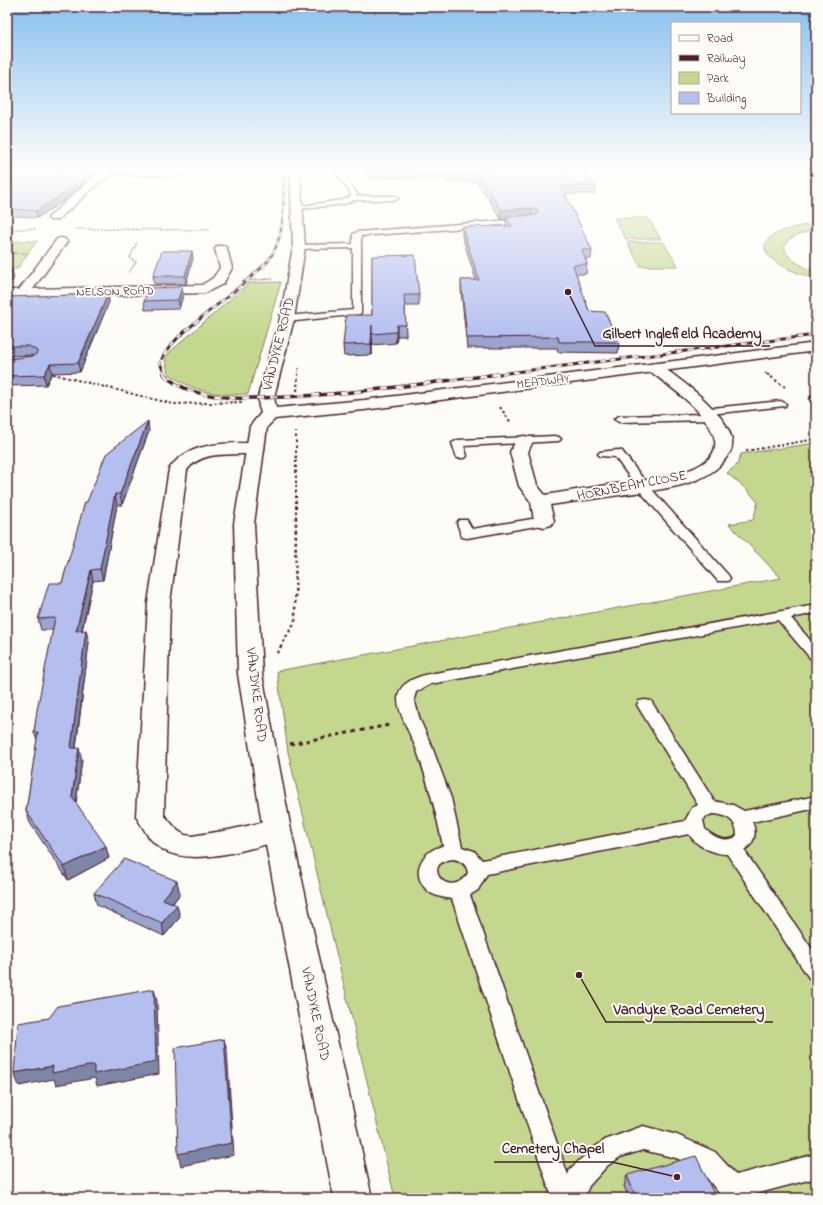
<svg xmlns="http://www.w3.org/2000/svg" width="823" height="1205" viewBox="0 0 823 1205" font-family="'Indie Flower',sans-serif">
<rect width="100%" height="100%" fill="#fdfcf7"/>
<filter id="ink" filterUnits="userSpaceOnUse"><feTurbulence type="fractalNoise" baseFrequency=".025" numOctaves="2"/><feDisplacementMap in="SourceGraphic" scale="8" xChannelSelector="R" yChannelSelector="G"/><feConvolveMatrix kernelMatrix="1 2 1 2 8 2 1 2 1" color-interpolation-filters="sRGB"/></filter>
<g filter="url(#ink)">
<path fill="#c3d88e" stroke="#867c5c" d="M614 218H648L661 239H626Z
M816 224V230C770 238 779 258 816 272V279C801 274 783 269 771 258 747 234 802 225 816 224Z
M7 241H37L17 269H7Z
M627 242H663L678 266H640Z
M281 282 248 394C218 396 193 392 168 373L165 358 171 351 249 283Z
M816 443V1198H395L288 752 277 671 781 578 729 524 753 520 758 502 745 488 727 473 737 465 741 454Z"/>
<g fill="none" stroke-linecap="round" stroke-linejoin="round">
<g stroke="#4a1f2b" stroke-width="3">
<path id="service" d="M335 170H341L357 194V196H396L399 198 396 200H354L344 204 294 210 292 209 296 207 342 200 350 197 351 194Z
M524 219 528 221 527 223 361 236V312L360 314 287 322 283 319 287 316 353 310V248L299 249 295 247 296 245 353 244V234L357 232Z
M816 396V402L811 401 810 399 811 397Z
M781 401 786 404 785 406 710 414 716 415 717 417 712 420 619 422 614 419 619 416 705 414 701 411 702 409Z
M555 436 559 437 561 439 559 441 464 446 467 456 465 458H457L452 443 458 440Z
M618 450 622 451 647 484 728 575 730 578 728 581H718L639 490 615 457 600 456 598 454 600 452Z
M544 517 548 518 550 521 548 524 467 538 462 537 457 523 459 520H467L472 529Z
M816 605V613L791 618 816 647V661L811 659 778 620 431 684 416 692 414 699 420 720 432 747 451 798 462 847 474 851 482 860 685 821 692 808 698 805 637 705 639 701 645 700 651 701 714 801 733 805 744 811 816 796V808L752 822C757 832 755 844 744 850L816 955V981L809 978 727 854C713 854 696 846 689 834L487 874 478 890 470 895 568 1175 570 1169 591 1150 605 1140 643 1126 677 1135 715 1152 736 1175 816 1154V1178L744 1197V1198H720L719 1193 699 1168 676 1158 643 1150 620 1157 607 1166 589 1186 584 1198H552L452 899C444 898 434 896 428 891 409 874 422 850 443 846 436 812 428 781 416 748 411 735 398 713 398 699 398 683 416 677 429 674ZM712 814C725 814 737 820 737 835L734 838C723 842 714 837 705 829L703 820 705 817ZM454 859C462 861 467 865 468 873 448 903 418 861 454 859Z"/>
</g>
<g stroke="#4a1f2b" stroke-width="3">
<path id="minor" d="M99 170H208L203 173 167 176 114 174 100 182 58 220H50L48 218 50 216 92 178 102 172Z
M61 238 65 239 67 242 33 289 202 285 213 278 220 268 215 249 217 246H225L227 249 232 268 223 284 205 293 7 298V290H19L57 239Z
M655 363 660 365C682 381 728 413 732 441 733 448 730 453 726 458 706 488 653 490 620 495 597 498 574 502 550 505L554 521 551 525 544 527 537 525 534 521 531 502 519 486 510 452 518 437 524 436 530 437 533 441 528 452 537 485 545 495C568 491 591 488 614 484 636 481 720 476 715 441 711 414 670 387 650 371L647 368 650 365Z
M255 443 261 444 264 448 261 452C237 458 205 447 187 470L170 603 164 815 178 831 185 835 192 836 229 830 277 819 287 822 291 830 287 838C255 848 192 868 162 849 150 842 143 828 136 816L148 603 169 469C188 442 225 443 255 443Z"/>
</g>
<g stroke="#4a1f2b" stroke-width="3">
<path id="tertiary" d="M290 170H300L305 247 294 319 274 397 276 408 364 400 816 343V351L364 410 275 419 267 427 254 524 262 674 291 830 372 1198H334L263 830 238 674 234 524 250 426 261 413 259 407 258 397 280 319 293 247Z"/>
</g>
<path stroke="#4a1f2b" stroke-width="1.5" stroke-dasharray="1.5 1.5" stroke-linecap="butt" d="M7 229H37
M76 229 210 230
M7 253H27
M129 272 136 262 130 258 137 242
M242 281 273 279
M48 373 57 375
M765 373 768 375
M298 375 299 368"/>
<path stroke="#4a1f2b" stroke-width="2" stroke-dasharray="2.5 2.5" stroke-linecap="butt" d="M53 374 173 404 243 402
M767 374 785 387
M297 391 298 374
M500 407 511 423
M746 451 816 439
M296 518V432"/>
<path stroke="#4a1f2b" stroke-width="2.5" stroke-dasharray="3 3" stroke-linecap="butt" d="M277 653 295 622 296 517"/>
<path stroke="#4a1f2b" stroke-width="3" stroke-dasharray="4 4" stroke-linecap="butt" d="M290 744 390 725"/>
<use href="#service" fill="#fdfcf7" fill-rule="evenodd"/>
<use href="#minor" fill="#fdfcf7" fill-rule="evenodd"/>
<use href="#tertiary" fill="#fdfcf7" fill-rule="evenodd"/>
<g stroke="#4a1f2b" stroke-width="2.5">
<path id="rail-far2" d="M268 261C287 236 283 200 284 170"/>
</g>
<g stroke="#4a1f2b" stroke-width="3">
<path id="rail-far1" d="M165 375 160 363C168 344 185 331 201 318 224 299 248 282 269 260
M491 375 816 335"/>
</g>
<g stroke="#4a1f2b" stroke-width="3.5">
<path id="rail" d="M164 374C181 393 211 396 235 398 251 399 267 397 284 397 356 394 427 383 499 374"/>
</g>
<use href="#rail-far2" stroke="#fdfcf7" stroke-width="1.5" stroke-dasharray="4.5" stroke-linecap="butt"/>
<use href="#rail-far1" stroke="#fdfcf7" stroke-width="2" stroke-dasharray="5.5" stroke-linecap="butt"/>
<use href="#rail" stroke="#fdfcf7" stroke-width="2.5" stroke-dasharray="7" stroke-linecap="butt"/>
</g>
<path fill="#9ba4ce" stroke="#4a1f2b" d="M363 170H586V175L596 186 595 194H565L592 250 591 259H585L587 264 586 274H576L589 311 619 342 618 353 558 352 557 348H467L461 290V280H476L462 236V227H506V219H501L477 181 446 182 444 179H422L421 178H366Z
M99 172 91 177 68 198 37 218 7 215V178Z
M372 256 419 295V306H405L406 336H397L396 343 373 345 372 339V355L344 356 343 345 372 315Z
M193 258 186 284H154L153 276Z
M182 287 183 295 179 309 145 310 144 301Z
M108 294 109 302 80 372 52 373 46 385 7 386V359L33 356 31 355 7 356V297Z
M149 431 122 505H117L103 580 93 581 82 631 89 642 76 748 82 760 76 803 109 858 68 880 30 823 26 811 37 741 34 732 53 630H41L38 619 62 583 87 502Z
M94 893 180 894 173 903 180 917 164 936 97 905Z
M627 1175 716 1198H629L624 1186Z"/>
<path fill="#7e86a8" stroke="#4a1f2b" d="M92 170H99V172L91 177 68 198 37 218 36 211Z
M532 208V216L506 217V219H501V210Z
M192 251 193 258 186 284 185 276Z
M12 270 14 278 7 289V278Z
M182 287 183 295 179 309 178 300Z
M108 294 109 302 80 372 78 363Z
M372 325V355L371 344Z
M397 325V336L396 343V332Z
M50 364 52 373 46 385 44 375Z
M148 421 149 431 122 505 120 494Z
M115 494 117 505 103 580 100 569Z
M91 570 93 581 79 642 76 631Z
M86 630 89 642 74 760 71 748Z
M79 748 82 760 75 809 72 797Z
M106 846 109 858 68 880 64 867Z
M177 881 180 894 166 911 163 899Z
M177 905 180 917 164 936 162 923Z
M154 989 157 1001 159 1074 97 1086 95 1078 56 1085 54 1079 19 1086 14 1073 53 1066Z
M224 1039 227 1051 234 1155 181 1166 178 1154Z"/>
<path fill="#b4bff0" stroke="#4a1f2b" d="M22 170H92L67 192 36 211 7 208V178Z
M365 170H581L596 186H561L592 250H582L587 264 573 265 589 311 605 312 619 342H559L558 337 467 338 461 280H479L462 227 512 226 506 217 536 215 538 211 532 208 501 210 477 173 446 174 444 171 422 172 421 170Z
M162 251H192L185 276H153Z
M415 255 419 295H404L406 325H397L396 332 372 334V325L371 344 343 345 346 315H372V256Z
M7 270H12L7 278Z
M182 287 178 300 144 301 149 288Z
M108 294 78 363 50 364 44 375 7 376V359L33 356 37 353V351L29 346H7V297Z
M148 421 120 494H115L100 569 91 570 76 631 86 630 71 748H79L72 797 106 846 64 867 26 811 38 732H34L37 710 55 618 38 619 49 583H62L85 502H87L106 454Z
M124 859 177 881 163 899 177 905 162 923 94 893Z
M154 989 156 1062 94 1074V1065L52 1073 53 1066 14 1073 18 1023 49 1018 58 1006Z
M224 1039 232 1143 178 1154 175 1048Z
M696 1156 716 1198H636L627 1175Z"/>
</g>
<linearGradient id="sky" x2="0" y2="1"><stop stop-color="#89c0ef"/><stop offset="0.5" stop-color="#fefefb"/><stop offset="1" stop-color="#fefefb" stop-opacity="0"/></linearGradient>
<rect width="823" height="339" fill="url(#sky)"/>
<g text-anchor="middle" dominant-baseline="central" stroke-width="4" stroke-linejoin="round" paint-order="stroke">
<g font-size="12" fill="#4a1f2b" stroke="#fdfcf7">
<text transform="translate(115 292) rotate(-1)">NELSON ROAD</text>
<text transform="translate(543 382) rotate(-7)">MEADWAY</text>
</g>
<g font-size="14" fill="#4a1f2b" stroke="#fdfcf7">
<text transform="translate(279 344) rotate(-76)">VANDYKE ROAD</text>
<text transform="translate(632 486) rotate(-11)">HORNBEAM CLOSE</text>
<text transform="translate(256 695) rotate(83)">VANDYKE ROAD</text>
<text transform="translate(315 1014) rotate(78)">VANDYKE ROAD</text>
</g>
</g>
<path fill="none" stroke="#4a1f2b" stroke-width="1.5" d="M568 292L595 346H770M579 975L606 1022H773M677 1177L612 1162H494"/>
<g fill="#4a1f2b" stroke="#fdfcf7" stroke-width="1.5">
<circle cx="568" cy="292" r="4"/>
<circle cx="579" cy="975" r="4"/>
<circle cx="677" cy="1177" r="4"/>
</g>
<g font-size="15" text-anchor="middle" font-weight="bold" fill="#4a1f2b" stroke="#fdfcf7" stroke-width="4" stroke-linejoin="round" paint-order="stroke">
<text x="682" y="338">Gilbert Inglefield Academy</text>
<text x="689" y="1014">Vandyke Road Cemetery</text>
<text x="553" y="1153">Cemetery Chapel</text>
</g>
<rect width="823" height="1205" fill="none" stroke="#fdfcf7" stroke-width="24"/>
<rect x="12" y="12" width="799" height="1181" fill="none" stroke="#4a1f2b" stroke-width="1.5" filter="url(#ink)"/>
<rect x="671" y="22" width="130" height="92" fill="#fdfcf7" stroke="#b5a4a5"/>
<rect x="679" y="35" width="20" height="6" fill="#fdfcf7" stroke="#b5a4a5"/>
<text x="707" y="42" font-size="12" fill="#4a1f2b">Road</text>
<rect x="679" y="55" width="20" height="6" fill="#4a1f2b" stroke="#b5a4a5"/>
<text x="707" y="62" font-size="12" fill="#4a1f2b">Railway</text>
<rect x="679" y="72" width="20" height="12" fill="#c3d88e" stroke="#b5a4a5"/>
<text x="707" y="82" font-size="12" fill="#4a1f2b">Park</text>
<rect x="679" y="92" width="20" height="12" fill="#b4bff0" stroke="#b5a4a5"/>
<text x="707" y="102" font-size="12" fill="#4a1f2b">Building</text>
</svg>
